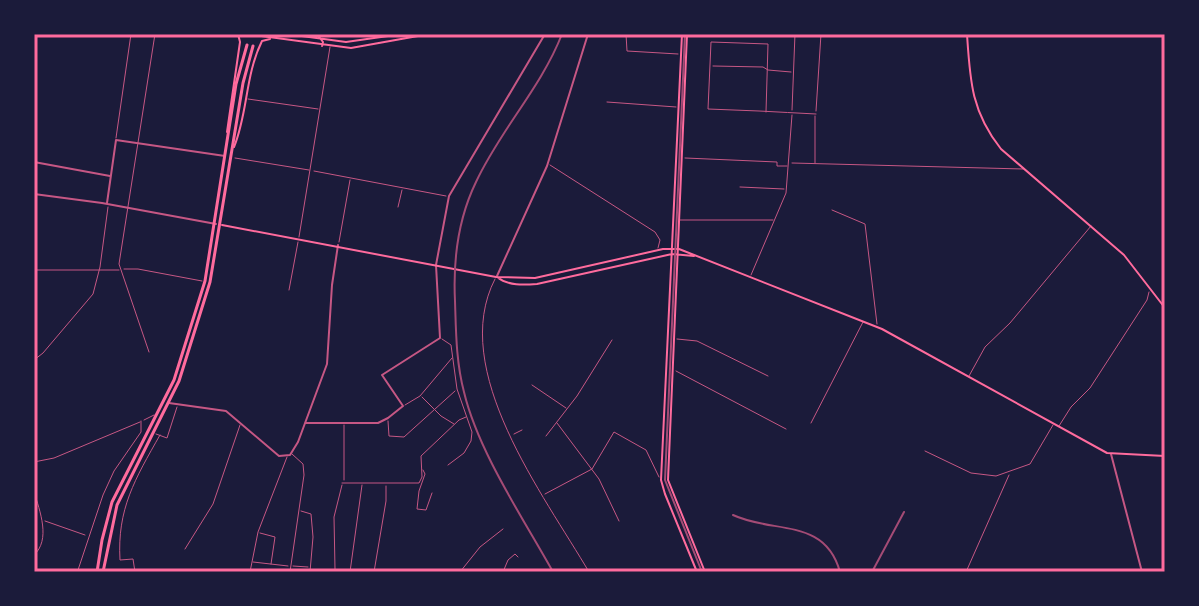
<svg xmlns="http://www.w3.org/2000/svg" width="1199" height="606" viewBox="0 0 1199 606" font-family="Roboto,sans-serif">
<rect width="100%" height="100%" fill="#1b1b3a"/>
<g fill="none" stroke-linecap="round" stroke-linejoin="round">
<path stroke="#c65784" stroke-width="1" d="M626 34 627 51 678 54
M713 66 763 67 768 70 791 72
M248 99 318 109
M607 102 676 107
M792 110 795 34
M816 111 821 34
M766 112 768 44 711 42 708 109 759 111C778 112 797 113 816 114
M116 138 131 34
M235 158 309 170
M685 158 777 162V166H787
M792 163 1023 169
M815 163V116
M550 165 655 232 660 240 658 248
M314 171 446 196
M740 187 784 189
M398 207 402 190
M832 210 865 224 877 324
M680 220H773
M299 237 330 47
M339 242 350 180
M124 269H138L202 281
M34 270H119
M751 275 786 193 792 115
M495 279C448 370 544 495 589 572
M289 290 298 242
M442 339 451 345 457 389 472 432 471 441 464 453 448 465
M677 339 697 341 768 376
M149 352 119 264 155 34
M34 360 43 353 93 294 100 267 108 207
M676 371 786 429
M969 376 985 347 1010 323 1091 226
M532 385 566 408
M422 397 441 416 454 424
M405 405 420 396 452 358
M144 420 154 415
M388 421 389 436 404 437 455 391
M557 423 599 479 619 521
M811 423 863 322
M1059 426 1071 407 1090 388 1147 300 1149 292
M156 434 167 438 177 407
M514 434 522 430
M546 436 577 396 612 340
M925 451 971 473 996 476 1030 464 1053 425
M34 462 54 458 140 422
M423 470 425 474 419 491 417 509 426 510 432 493
M344 480V425
M342 483H419L422 477 421 456 459 420 466 417
M34 492C40 511 51 540 34 555
M545 494 592 469 614 432 646 450 659 477
M301 511 311 514 313 537 310 572
M45 521 85 535
M260 533 275 537 271 564
M185 549 213 504 240 425
M253 562 288 566
M293 566 308 567
M78 570 103 495 114 471 141 432V421
M135 572 133 559 120 560C117 509 135 479 160 435
M250 572 258 532 287 457
M290 572 304 475 303 464 292 454
M338 572 335 569 334 517 342 485
M350 572 362 485
M374 572 386 501V486
M460 572 480 547 503 529
M503 572 508 560 515 554 518 557
M966 572 1009 475"/>
<path stroke="#c65784" stroke-width="2" d="M34 162 110 176
M34 194 102 203 216 224
M107 203 116 140 225 156
M497 276 547 166 588 34
M169 403 226 411 279 456 290 455 298 442 327 364 332 285 338 245
M305 423H378L388 418 403 406 382 375 440 338 436 265 449 196 545 34
M1111 454 1142 572"/>
<path stroke="#ff6b9d" stroke-width="2" d="M246 34 351 48 429 34
M287 34 346 42 402 34
M317 34 323 42 322 46
M682 34 661 480 665 494 697 572
M687 34 668 480 705 572
M967 34C970 80 971 111 1001 149L1124 255 1165 308
M227 132 240 42 238 34
M234 147C248 113 245 75 262 41L270 39
M222 225 496 277 535 278 663 249H679L882 329 1107 453 1165 456
M497 277C508 286 524 285 537 284L672 254 694 256"/>
<path stroke="#ff6b9d" stroke-width="3" d="M97 572 102 540 112 502 174 380 205 281 236 84 247 45
M103 572 117 505 179 381 210 282 243 83 253 46"/>
<path stroke="#a44b75" stroke-width="2" d="M685 34 665 480 702 572"/>
<path stroke="#a44b75" stroke-width="2" d="M733 515C773 534 825 517 840 572
M553 572C523 518 478 451 464 392 456 362 456 331 455 301 453 260 458 219 476 182 500 130 541 88 562 34
M872 572 904 512"/>
</g>
<rect width="1199" height="606" fill="none" stroke="#1b1b3a" stroke-width="72"/>
<rect x="36" y="36" width="1127" height="534" fill="none" stroke="#ff6b9d" stroke-width="3"/>
</svg>
